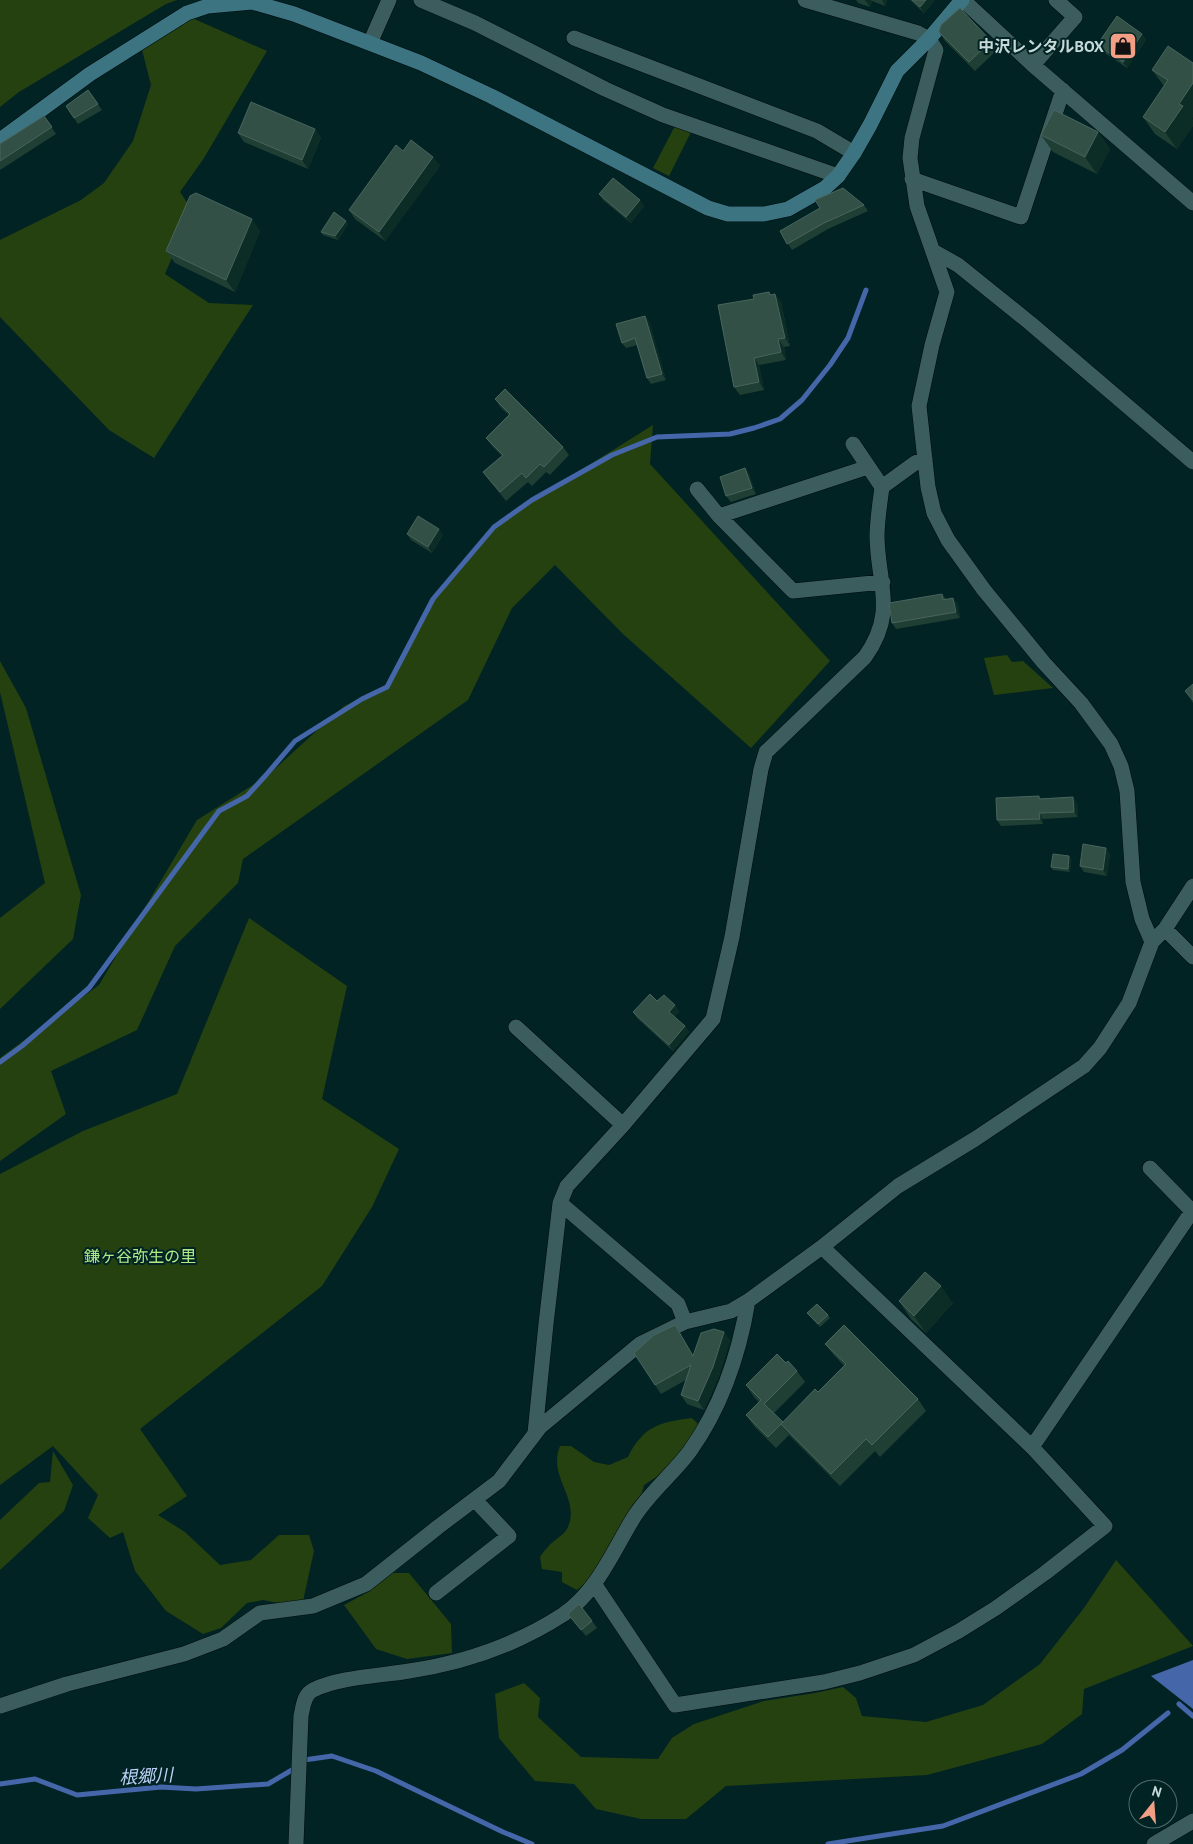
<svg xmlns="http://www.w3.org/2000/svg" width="1193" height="1844" viewBox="0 0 1193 1844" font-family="'PT Sans','Noto Sans JP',sans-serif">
<rect width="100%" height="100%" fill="#012324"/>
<path fill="#264110" d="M0 0H177L166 4 19 92 0 107Z
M192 18 267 51 204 158 180 192 192 210 165 274 209 303 253 305 154 458 109 430 0 317V240L81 200 104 183 133 141 151 85 142 50Z
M676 124 692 130 669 176 653 168Z
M653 425 650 464 830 661 751 748 623 634 555 565 512 608 468 700 243 859 238 883 175 946 137 1030 51 1071 66 1114 0 1161V1058L99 985 197 820 267 776 344 706 388 685 433 597 501 520Z
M1007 655 1012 662 1023 661 1053 688 994 695 984 658Z
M0 661 26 708 81 895 73 939 0 1009V918L45 883 0 692Z
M249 918 347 986 322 1099 399 1149 372 1207 322 1286 140 1429 187 1496 158 1515 185 1532 220 1565 251 1560 279 1535H309L314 1551 303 1601 289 1605 263 1600 247 1603 221 1628 203 1634 166 1611 135 1571 123 1532 110 1538 88 1518 98 1495 53 1446 0 1485V1174L83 1131 177 1094Z
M692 1418 700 1426 664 1472 644 1485 640 1500 592 1577 577 1590 562 1582V1572L542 1569 540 1557C542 1554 544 1551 547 1548 552 1541 563 1536 567 1529 582 1499 547 1478 560 1446H571L594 1462 609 1465 628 1457C643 1426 660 1422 692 1418Z
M53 1451 73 1485 64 1511 0 1570V1520L39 1483 50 1482Z
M1116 1560 1193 1646 1084 1689 1082 1714 1042 1744 927 1775 726 1786 686 1819H641L596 1809 574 1784 535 1781 499 1738 495 1694 524 1683 540 1698 538 1717 581 1757 658 1759 672 1738 694 1724 764 1701 815 1693 843 1687 856 1698 862 1716 926 1722 983 1705 1040 1664 1084 1608Z
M393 1573H409L451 1624 452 1653 407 1659 376 1649 344 1605 370 1591Z"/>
<path fill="#4567aa" d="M1193 1660V1709L1151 1676Z"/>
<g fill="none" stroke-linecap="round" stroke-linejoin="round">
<path stroke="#4567aa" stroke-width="5" d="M0 1062 22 1046 89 988 219 811 247 796 266 775 295 741 362 699 387 687 433 599 494 527 532 500 612 455 657 437 730 434 754 428 780 419 802 400 830 365 848 338 866 290
M1179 1704 1193 1716
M304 1760 332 1756 376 1771 503 1832 532 1844
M0 1784 35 1779 77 1795 161 1787 196 1789 268 1784 292 1770
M828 1844 943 1826 1081 1774 1122 1750 1168 1713"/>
<g stroke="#000b0c" stroke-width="16">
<path id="street" d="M421 0 475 23 605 89 663 115 838 176
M805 0 918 33 929 39 936 50 912 138 910 158 917 206 947 292 932 345 919 406 928 487 934 513 948 540 984 590 1044 663 1081 703 1111 744 1121 766 1127 791 1133 882 1142 919 1152 942
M963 0 1033 65 1193 203
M574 38 817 131 854 153
M370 43 389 0
M1033 65 1075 17 1056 0
M912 179 1021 217 1063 90
M933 251 958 265 1030 323 1193 462
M853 444 882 487
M697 489 719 516 793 591 883 582
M719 516 868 467
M1165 929 1193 957
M516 1027 623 1125
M1150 1168 1193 1212
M560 1203 678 1304 685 1322
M535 1433 546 1324 560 1203 567 1186 623 1125 713 1019 732 937 761 769 766 752 865 657C897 612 878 585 877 537 877 521 880 503 882 487L915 463 925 459
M1032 1447 1193 1210
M595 1585 675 1705 824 1682 860 1673 914 1655 959 1631 996 1608 1045 1573 1105 1526 1032 1447 822 1247
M436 1593 509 1536 475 1500
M0 1706 67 1684 184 1654 223 1639 260 1613 313 1606 366 1584 438 1527 499 1481 540 1427 640 1344 685 1322 731 1311 748 1301 822 1247 898 1186 975 1139 1084 1066 1100 1048 1129 1003 1152 942 1165 929 1193 886
M296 1844 301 1716C303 1707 304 1694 313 1690 339 1677 380 1676 409 1671 463 1663 518 1644 564 1614 598 1590 613 1551 634 1517 649 1493 673 1474 690 1451 722 1406 739 1355 748 1301
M1154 1844 1193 1821"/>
</g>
<g stroke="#000b0c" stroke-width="16">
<path id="secondary" d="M0 140 90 74 187 13 208 6 252 2 294 14 421 63 491 96 708 208 728 214H764L788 209 825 188 838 176 854 153 870 125 897 71 929 39 962 0"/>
</g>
<use href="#street" stroke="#3c5d5e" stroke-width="15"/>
<use href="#secondary" stroke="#3c7482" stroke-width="15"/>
</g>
<path fill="#203f34" d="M856 0H887L885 6 872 1 870 7 858 3Z
M910 0H935L924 13Z
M939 32 991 41 997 50 975 71 945 41Z
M1142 34 1146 40 1127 68 1102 51 1097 45Z
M1193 63 1192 119 1193 121V126L1177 149 1155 134 1143 117 1164 86 1152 70Z
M88 90 102 110 78 124 66 106Z
M44 116 56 134 0 170V144Z
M315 129 321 138 308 169 244 142 238 133Z
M1098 132 1110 149 1097 174 1053 152 1041 135Z
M403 151 433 157 440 166 385 241 355 219 349 210Z
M599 194 644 206 631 223 603 200Z
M864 205 868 211 828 229 792 250 780 231Z
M348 224 338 240 323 235 321 232Z
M260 231 235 292 175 263 166 251Z
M769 292 771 295 775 294 781 302 790 346 784 347 786 360 759 365 764 390 740 395 734 387 754 299Z
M649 321 666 380 651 384 647 378 637 345 626 348 622 343Z
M495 399 563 447 569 455 550 475 546 472 532 486 528 482 506 501 489 480 483 472 502 456 492 446 486 438 509 415 501 408Z
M745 468 749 474 756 494 731 502 726 496Z
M407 534 443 535 432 553 411 540Z
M942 594 946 599 958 604 960 618 896 629 892 623Z
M1193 684V703L1185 691Z
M1039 796 1041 799 1077 803 1078 817 1043 819V824L1001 826 997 820Z
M1110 854 1107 876 1084 872 1080 866Z
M1069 856 1071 859 1070 872 1053 870 1051 867Z
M657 1001 675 1005 679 1012 674 1017 685 1026 689 1032 673 1051 637 1018 633 1012Z
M899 1301 953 1303 926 1333 911 1319Z
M807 1313 828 1315 830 1318 820 1327Z
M675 1325 693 1356 724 1332 730 1341 719 1376 704 1410 687 1404 681 1395 686 1380 661 1394 655 1385Z
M825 1344 918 1399 926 1411 880 1457 875 1451 840 1486 789 1435 776 1448 754 1426 746 1415 759 1402 754 1397 746 1385 786 1363 797 1371 805 1382 774 1413 783 1422 818 1392 844 1366 834 1355Z
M568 1614 592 1621 597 1628 586 1636Z"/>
<path fill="#0c2d26" d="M865 0H871L872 1 870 7Z
M882 0H887L885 6Z
M926 0H935L924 13 920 7Z
M1142 34 1146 40 1127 68 1123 62Z
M1193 83V118L1192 119 1193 121V126L1177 149 1165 132 1179 104Z
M315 129 321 138 308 169 302 160Z
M1098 132 1110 149 1097 174 1085 157Z
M433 157 440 166 385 241 379 232Z
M640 200 644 206 631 223 626 217Z
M252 219 260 231 235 292 226 280Z
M346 221 348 224 338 240 335 236Z
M775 294 781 302 790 346 785 338Z
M645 316 649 321 666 380 662 374Z
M778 339 784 347 786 360 781 352Z
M754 358 759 365 764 390 759 382Z
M745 468 749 474 756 494 752 488Z
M439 529 443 535 432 553 428 547Z
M953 598 958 604 960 618 956 612Z
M1073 797 1077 803 1078 817 1074 812Z
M1039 813 1043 819V824L1040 819Z
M1106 848 1110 854 1107 876 1103 870Z
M1069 856 1071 859 1070 872 1068 869Z
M675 1005 679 1012 673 1018 669 1012Z
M685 1026 689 1032 673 1051 669 1045Z
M941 1286 953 1303 926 1333 914 1316Z
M675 1325 681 1334 699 1365 693 1356Z
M724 1332 730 1341 719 1376 704 1410 698 1401Z"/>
<path fill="#325046" stroke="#49655d" d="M912 0H926L920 7Z
M960 8 991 41 969 62 939 32 941 25Z
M1117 16 1142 34 1123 62 1097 45Z
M1168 46 1193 63V83L1179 104 1183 106 1165 132 1143 117 1168 80 1152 70Z
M88 90 98 104 74 118 66 106Z
M251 102 315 129 302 160 238 133Z
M1054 110 1098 132 1085 157 1041 135Z
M44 116 52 127 0 161V144Z
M411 140 433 157 379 232 349 210 396 145 403 151Z
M613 178 640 200 626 217 599 194Z
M843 188 864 205 824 223 787 244 780 231 820 208 815 200Z
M196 193 252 219 226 280 166 251 190 196Z
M334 212 346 221 335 236 321 232Z
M769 292 770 295 775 294 785 338 778 339 781 352 754 358 759 382 734 387 718 305 754 299 753 295Z
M645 316 662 374 647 378 635 338 622 343 616 324Z
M505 389 563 447 544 467 540 464 526 478 522 473 500 492 483 472 503 455 486 438 510 414 495 399Z
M745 468 752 488 726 496 720 477Z
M418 516 439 529 428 547 407 534Z
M942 594 943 600 953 598 956 612 892 623 889 603Z
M1193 684V700L1185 691Z
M1039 796V799L1073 797 1074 812 1039 813 1040 819 997 820 996 798Z
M1083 844 1106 848 1103 870 1080 866Z
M1053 854 1069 856 1068 869 1051 867Z
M650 994 657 1001 664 995 675 1005 669 1012 685 1026 669 1045 633 1012Z
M925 1272 941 1286 914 1316 899 1301Z
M817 1304 828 1315 818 1324 807 1313Z
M675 1325 693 1356 701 1333 714 1329 724 1332 713 1367 698 1401 681 1395 691 1365 655 1385 634 1353 654 1335Z
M844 1325 918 1399 872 1445 866 1439 831 1474 781 1424 815 1389 818 1392 846 1364 825 1344Z
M777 1354 786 1363 788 1361 797 1371 764 1404 783 1422 768 1437 746 1415 761 1400 746 1385Z
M579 1604 592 1621 581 1630 568 1614Z"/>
<defs>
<g id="shop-square" transform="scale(1.4375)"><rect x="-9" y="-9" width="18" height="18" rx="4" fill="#f39f86" stroke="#012324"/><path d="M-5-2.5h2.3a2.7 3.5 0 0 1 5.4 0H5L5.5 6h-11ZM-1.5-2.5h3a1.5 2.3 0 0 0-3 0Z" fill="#111"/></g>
</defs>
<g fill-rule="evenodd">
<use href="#shop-square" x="1123" y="46"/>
</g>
<g text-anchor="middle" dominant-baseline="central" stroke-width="4" stroke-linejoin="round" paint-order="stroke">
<g font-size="16" font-weight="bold" fill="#c6d8d8" stroke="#012324" text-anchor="end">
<text x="1104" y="46">中沢レンタルBOX</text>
</g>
<g font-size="16" fill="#afea87" stroke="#012324">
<text x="140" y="1256">鎌ヶ谷弥生の里</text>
</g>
<g font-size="18" font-style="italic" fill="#bdd1f7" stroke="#012324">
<text transform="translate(146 1776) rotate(-3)">根郷川</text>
</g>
</g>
<g transform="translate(1153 1804) rotate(17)"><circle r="24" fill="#012324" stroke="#506b6c"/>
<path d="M0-4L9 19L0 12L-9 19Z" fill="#f39f86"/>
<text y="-8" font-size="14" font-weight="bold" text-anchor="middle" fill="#c6d8d8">N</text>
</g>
</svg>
